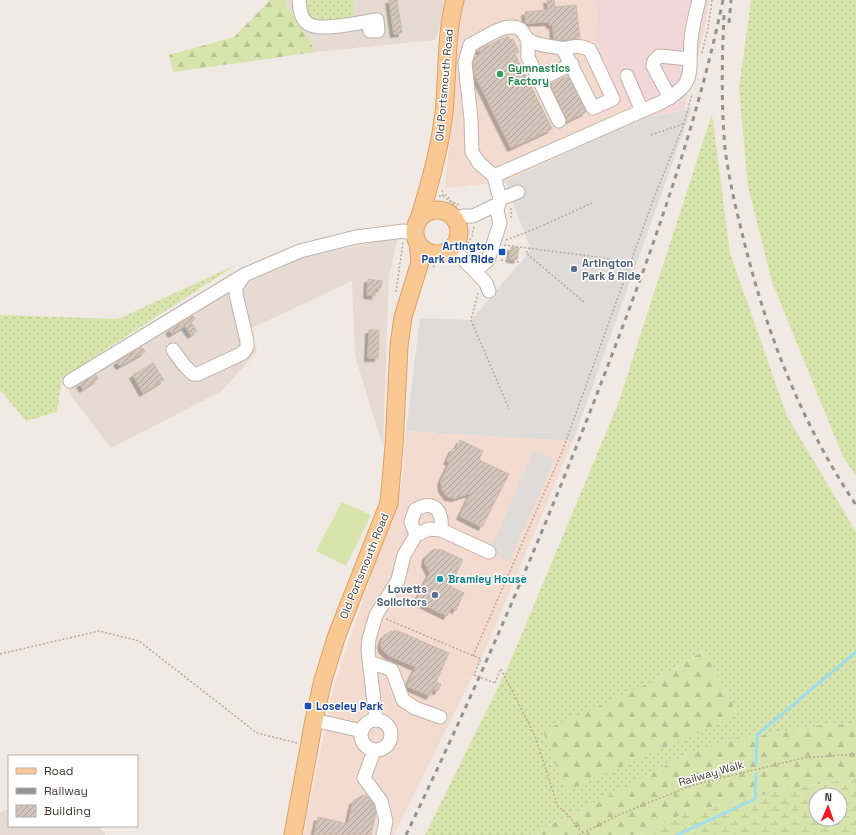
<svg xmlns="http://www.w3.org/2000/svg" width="856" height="835" viewBox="0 0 856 835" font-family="'Space Grotesk',sans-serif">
<defs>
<pattern id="grass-dots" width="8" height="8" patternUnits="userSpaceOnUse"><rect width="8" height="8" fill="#d7e5ad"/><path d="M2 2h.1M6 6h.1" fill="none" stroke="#bac595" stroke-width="1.8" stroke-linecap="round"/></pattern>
<pattern id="forest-firs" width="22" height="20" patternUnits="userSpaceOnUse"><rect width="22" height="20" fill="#d7e5ad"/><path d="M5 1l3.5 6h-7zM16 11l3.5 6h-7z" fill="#bac595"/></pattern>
<pattern id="wetland-marsh" width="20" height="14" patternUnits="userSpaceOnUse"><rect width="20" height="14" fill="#d7e5ad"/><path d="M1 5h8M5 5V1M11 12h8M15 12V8" fill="none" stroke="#bac595"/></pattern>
<pattern id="building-hatch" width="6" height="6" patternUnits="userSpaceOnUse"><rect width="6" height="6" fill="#d5c6bc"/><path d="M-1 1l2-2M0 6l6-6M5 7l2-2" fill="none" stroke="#aea29a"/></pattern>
<filter id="shadow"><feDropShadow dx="-3.5" dy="3.5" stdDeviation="0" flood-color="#0004"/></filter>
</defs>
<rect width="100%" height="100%" fill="#f1eae4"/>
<path fill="#e5dbd2" d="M286 0H449L435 40 316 52 286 4Z
M398 237 389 276 383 447 355 356 352 281 250 329 257 351 222 391 111 448 74 400 62 378 173 312 297 258Z
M9 809V826H98L106 835H0V813Z"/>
<path fill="#f3dccf" d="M463 0H596L595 41 636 120 505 182 445 188 453 104 456 31Z
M406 431 573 441 484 653 394 835H303L333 689 402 484Z"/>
<path fill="#f2d7d9" d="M596 0H709L705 28 684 109 636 120 595 41Z"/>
<path fill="url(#grass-dots)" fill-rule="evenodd" d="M304 0H353L354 20 311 23Z
M751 0H856V476L843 457 772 282 748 187 739 88Z
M712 114 730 253 787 416 856 532V724L821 725 724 742 681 757 627 787 529 835H425L508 667 618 404ZM704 650H705L738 715 656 680Z
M236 265 62 378 57 412 26 421 0 390V315L118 319Z"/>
<path fill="url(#forest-firs)" d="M270 0H286V4L316 52 173 72 169 55 234 37Z
M705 650 738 715 566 791 543 731 656 680Z
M856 724V778L788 789 683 814 640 835H529L627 787 681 757 724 742 821 725Z"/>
<path fill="url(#wetland-marsh)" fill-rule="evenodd" d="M856 778V835H640L683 814 788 789ZM816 795H840V819H816Z"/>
<path fill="#d7e5ad" d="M342 502 371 515 346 566 316 551Z"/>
<path fill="#dfdbd9" d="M692 108 573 441 406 431 420 318 471 320 531 250 505 182 636 120Z
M534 450 555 459 509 562 489 552Z"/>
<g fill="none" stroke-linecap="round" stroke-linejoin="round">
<path stroke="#a1deed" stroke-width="3" d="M756 764 757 735 856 652
M677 835 755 799 756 774"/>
</g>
<path fill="url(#building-hatch)" stroke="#cdbaad" filter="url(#shadow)" d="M389 0H397L402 33 394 34Z
M547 0H554L555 7 576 5 580 38 561 40 554 39 553 25H550L549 22 526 23 525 12 548 10Z
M508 36 510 40 513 39 519 52 515 54 552 129 511 148 474 73 473 64 475 57 481 54 479 49Z
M568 76 586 112 567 121 550 84Z
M511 247 519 248 517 260 510 259Z
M368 279 382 281 381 288H376L375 296 367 295Z
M193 316 195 319 191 322 197 331 191 335 185 326 172 334 169 330Z
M369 330H379L378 358H368Z
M142 347 145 352 120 366 117 362Z
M153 363 164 380 143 393 133 375Z
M96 375 98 379 83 389 80 384Z
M460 440 483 451 479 460 509 474 482 527 460 516 471 493 455 498 448 497 442 489 441 481 450 462 447 461 453 448 456 449Z
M434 549 442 550 463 560 450 586 464 593 456 610 451 608 447 616 416 601 430 573 425 563 426 556Z
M393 631H398L449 653 436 682 441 684 438 691 433 689 430 696 407 686 416 667 388 655 382 649 381 643 384 635Z
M363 795H366L374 804 376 812 371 835H314L318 817 348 824 353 801Z"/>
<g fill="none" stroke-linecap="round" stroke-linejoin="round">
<g stroke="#bfb3aa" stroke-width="15">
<path id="minor" d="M299 0C300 8 300 17 307 23 318 33 361 22 377 20L378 31H370L369 21
M528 40V57L559 121
M627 76 642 111
M539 80 572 64
M670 98 653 66 654 61 659 56 690 59
M494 176 662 102C697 82 688 76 691 40 692 26 696 13 699 0
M500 199 518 192
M455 219 463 216H473L498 204
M449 250 453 249C461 255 465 262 472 268L480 267 488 260 500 223 497 211 500 199 494 176 479 163 472 152 471 119 465 63 470 45C483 39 506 21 520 29 524 31 525 38 529 40 539 47 552 45 563 49L593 108 613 99 590 50C581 45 573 46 563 49
M472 268 486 283 489 291
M173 350 184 365 193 374H198L243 353 247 347V341L236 294V287L244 276
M70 381 244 275 300 251 356 237 404 231 415 235
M416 535 411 522 415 510C434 499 443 510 441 530
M370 662 392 670 403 700 415 708 440 717
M361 735a15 15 0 1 1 30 0a15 15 0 1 1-30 0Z
M314 720 362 731
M376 720 368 650 369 639 376 615 398 580 404 555 416 535 429 529 441 530 489 552
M374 751 364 778 381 801 386 821 383 835"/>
</g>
<g stroke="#dfa064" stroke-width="19">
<path id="major" d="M415 232a22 22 0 1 1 44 0a22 22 0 1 1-44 0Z
M419 219C430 184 440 149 444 112 448 74 445 38 455 0
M293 835 314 720 323 680 337 635 389 503 394 446 399 346 403 317 420 262 418 243"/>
</g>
<path stroke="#bda998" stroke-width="1.5" stroke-dasharray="2 2" stroke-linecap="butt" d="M702 53 708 28 712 0
M651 135 683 124
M442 190 443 196 446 195 452 202 460 205
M439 196H443L457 207
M511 218V206
M506 240 535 229 594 202
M504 245 612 259
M466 247 472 236 474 226
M530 248 526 253 585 303
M501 260 519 262
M437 263 447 260
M433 267 441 259
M396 292 403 242
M478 293 471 320 509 409
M386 619 481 659 474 675
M0 654 99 631 139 641 257 733 297 743
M473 656 562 452 655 195 684 124 692 94
M501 669 535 736 558 807C574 816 572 825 584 833
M495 683 500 670
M579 835 623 813 693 785 803 758 856 754"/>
<use href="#minor" stroke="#fff" stroke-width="13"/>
<use href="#major" stroke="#fac893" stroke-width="17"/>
<path stroke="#939393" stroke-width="3" stroke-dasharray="5 5" stroke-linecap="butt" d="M724 15C722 59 721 104 725 148 729 181 737 213 745 245 768 337 803 426 856 505
M729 23 731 0
M406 835C482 677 551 516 613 352 657 237 698 120 723 0"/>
<path stroke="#bda998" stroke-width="1.5" stroke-dasharray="2 2" stroke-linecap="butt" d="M474 675 495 683"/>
</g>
<circle fill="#2e9e5b" stroke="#fff" stroke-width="1.5" cx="500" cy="74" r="4"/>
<g fill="#1a4fb4" stroke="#fff" stroke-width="1.5">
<rect x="498" y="248" width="8" height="8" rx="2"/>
<rect x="304" y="702" width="8" height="8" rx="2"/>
</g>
<g fill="#5c6f8a" stroke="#fff" stroke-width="1.5">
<circle cx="574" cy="269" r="4"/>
<circle cx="435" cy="595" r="4"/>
</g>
<circle fill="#0f9aa8" stroke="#fff" stroke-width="1.5" cx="440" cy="579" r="4"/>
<g text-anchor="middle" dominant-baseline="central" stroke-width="3" stroke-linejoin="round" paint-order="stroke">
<g font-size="11" font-weight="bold" fill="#27864d" stroke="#fff" text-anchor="start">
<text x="508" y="68">Gymnastics<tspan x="508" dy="13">Factory</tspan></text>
</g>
<g font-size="11" fill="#433a34" stroke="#fff">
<text transform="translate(444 85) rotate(-85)">Old Portsmouth Road</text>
<text transform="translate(364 566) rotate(-68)">Old Portsmouth Road</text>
<text transform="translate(711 773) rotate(-16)">Railway Walk</text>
</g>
<g font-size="11" font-weight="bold" fill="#164399" stroke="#fff" text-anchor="end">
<text x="494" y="246">Artington<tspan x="494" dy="13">Park and Ride</tspan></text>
<text x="316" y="706" text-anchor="start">Loseley Park</text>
</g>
<g font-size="11" font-weight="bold" fill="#4e5e75" stroke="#fff" text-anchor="start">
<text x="582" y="263">Artington<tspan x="582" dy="13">Park &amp; Ride</tspan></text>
<text x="427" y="589" text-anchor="end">Lovetts<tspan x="427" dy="13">Solicitors</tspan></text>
</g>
<g font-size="11" font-weight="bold" fill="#0d838f" stroke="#fff" text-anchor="start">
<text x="448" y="579">Bramley House</text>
</g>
</g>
<rect x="8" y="755" width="130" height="72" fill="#ffffff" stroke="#b4b0ae"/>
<rect x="16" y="768" width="20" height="6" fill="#fac893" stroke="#b4b0ae"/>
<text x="44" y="775" font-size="12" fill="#433a34">Road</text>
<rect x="16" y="788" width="20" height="6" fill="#939393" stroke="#b4b0ae"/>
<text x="44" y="795" font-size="12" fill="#433a34">Railway</text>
<rect x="16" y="805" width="20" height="12" fill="url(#building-hatch)" stroke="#b4b0ae"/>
<text x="44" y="815" font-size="12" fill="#433a34">Building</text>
<g transform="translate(828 807) rotate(2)"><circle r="19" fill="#ffffff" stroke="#b4b0ae"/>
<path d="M0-3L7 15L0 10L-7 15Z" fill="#f21926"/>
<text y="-6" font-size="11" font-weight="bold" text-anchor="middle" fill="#433a34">N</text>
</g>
</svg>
